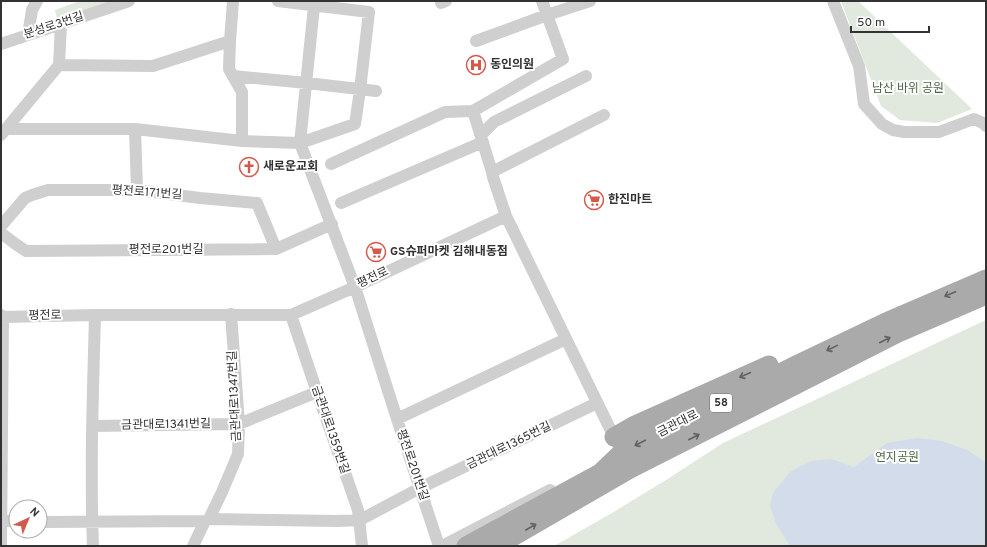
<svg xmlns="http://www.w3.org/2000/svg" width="987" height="547" viewBox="0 0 987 547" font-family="Overpass,'Noto Sans KR',sans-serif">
<rect width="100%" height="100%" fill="#fff"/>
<path fill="#e1e8dd" d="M80 1H114L57 19 55 10Z
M841 1H858L972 109 937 123 900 120 881 106Z
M986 320V546H554L612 513 666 480 723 443Z"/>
<path fill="#d2dcea" d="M917 438 942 441 967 450 986 462V546H790L776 523 770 506 773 493 791 471 812 461 831 459 854 467 887 443Z"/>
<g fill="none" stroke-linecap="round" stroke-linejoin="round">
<path stroke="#cfcfcf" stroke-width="12" d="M233 1 230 41 229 69 242 92V141
M833 1 859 66 864 104 882 124 893 130 904 132H939L974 119 983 123 986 126
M441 3 446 1
M314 6 300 143 355 287 397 419 439 546
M28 35 32 10 37 1
M476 41 547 15 590 1
M1 44 129 1
M59 65 153 66 230 41
M233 76 307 83 376 91
M473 111 492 172 493 177 506 216 617 443
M6 129H135L242 141 300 143 355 124 360 90 369 12 278 1
M135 129 137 190
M1 135 59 65 61 24
M481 135 494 122 586 76
M331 164 445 112 473 111 563 59 542 1
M492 172 604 115
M341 203 483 142
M1 226 25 198 32 195 48 190H137L200 198 257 203 276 249
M1 233 17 245 26 251 276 249 332 224
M1 315 3 317 95 315H291L355 287 506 216
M291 315 317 392 358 510 362 546
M397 419 566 339
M92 426 239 424 317 392
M209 519 337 521 360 520 420 488 597 403
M2 521H16
M40 522 205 521
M1 546 3 317
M93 546C90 469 93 392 95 315
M193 546 205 521 209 519 222 492 238 454 239 424 231 314
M442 546 550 490"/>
<path stroke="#aaa" stroke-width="19" d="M614 437 633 426 769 365
M466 546 600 473 622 452 796 365 886 322 986 279
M497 546 630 469 898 333 986 295"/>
</g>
<defs><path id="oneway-shaft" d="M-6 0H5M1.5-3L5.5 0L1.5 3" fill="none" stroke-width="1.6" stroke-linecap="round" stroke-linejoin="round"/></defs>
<g stroke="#626262">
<use href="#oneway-shaft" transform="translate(950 294) rotate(157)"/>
<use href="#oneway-shaft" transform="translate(885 340) rotate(-27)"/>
<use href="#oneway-shaft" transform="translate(832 348) rotate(154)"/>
<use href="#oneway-shaft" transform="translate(745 375) rotate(156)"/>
<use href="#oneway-shaft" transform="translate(694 437) rotate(-27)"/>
<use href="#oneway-shaft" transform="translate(640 443) rotate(153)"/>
<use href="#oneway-shaft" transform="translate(531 527) rotate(-30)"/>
</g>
<defs>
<g id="hospital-ring" transform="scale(1)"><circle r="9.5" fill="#fff" stroke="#d2594c" stroke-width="1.5"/><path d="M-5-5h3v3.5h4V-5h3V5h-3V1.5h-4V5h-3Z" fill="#d2594c"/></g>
<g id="church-ring" transform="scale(1)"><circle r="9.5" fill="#fff" stroke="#d2594c" stroke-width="1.5"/><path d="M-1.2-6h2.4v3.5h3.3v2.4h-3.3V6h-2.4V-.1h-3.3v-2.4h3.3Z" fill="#d2594c"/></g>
<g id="supermarket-ring" transform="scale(1)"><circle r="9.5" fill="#fff" stroke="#d2594c" stroke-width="1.5"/><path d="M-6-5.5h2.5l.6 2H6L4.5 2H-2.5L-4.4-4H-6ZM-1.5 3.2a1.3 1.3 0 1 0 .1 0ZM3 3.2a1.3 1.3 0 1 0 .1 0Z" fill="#d2594c"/></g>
</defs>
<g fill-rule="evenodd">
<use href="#hospital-ring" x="476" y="65"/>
<use href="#church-ring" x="249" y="167"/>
<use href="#supermarket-ring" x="594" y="200"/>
<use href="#supermarket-ring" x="376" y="252"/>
</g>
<g text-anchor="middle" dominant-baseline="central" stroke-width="4" stroke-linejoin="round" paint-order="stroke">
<rect fill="#fff" stroke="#707070" stroke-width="1" x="710" y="394" width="22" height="18" rx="3"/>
<g font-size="11" font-weight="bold" fill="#323232">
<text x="721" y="403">58</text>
</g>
<g font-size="12" fill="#323232" stroke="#fff">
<text transform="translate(54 26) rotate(-18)">분성로3번길</text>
<text transform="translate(147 193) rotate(4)">평전로171번길</text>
<text x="166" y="250">평전로201번길</text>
<text transform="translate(373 278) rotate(-25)">평전로</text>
<text transform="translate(45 316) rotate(-1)">평전로</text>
<text transform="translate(235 396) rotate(-93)">금관대로1347번길</text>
<text transform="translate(678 424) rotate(-27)">금관대로</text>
<text transform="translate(166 425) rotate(-1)">금관대로1341번길</text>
<text transform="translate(330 430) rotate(71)">금관대로1359번길</text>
<text transform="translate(509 446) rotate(-26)">금관대로1365번길</text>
<text transform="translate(412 465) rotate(71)">평전로201번길</text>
</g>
<g font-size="12" font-weight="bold" fill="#323232" stroke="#fff" text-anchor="start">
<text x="490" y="65">동인의원</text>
<text x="263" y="167">새로운교회</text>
<text x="608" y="200">한진마트</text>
<text x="390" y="252">GS슈퍼마켓 김해내동점</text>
</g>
<g font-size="12" fill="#4f6a44" stroke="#fff">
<text x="908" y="89">남산 바위 공원</text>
<text x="897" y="458">연지공원</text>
</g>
</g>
<rect width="987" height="547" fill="none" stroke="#323232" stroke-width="4"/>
<g transform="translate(28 519) rotate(44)"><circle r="19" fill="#ffffff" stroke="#adadad"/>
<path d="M0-3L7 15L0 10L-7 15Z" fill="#d2594c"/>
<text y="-6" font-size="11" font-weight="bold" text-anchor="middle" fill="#323232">N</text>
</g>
<path d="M851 26v6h78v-6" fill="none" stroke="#323232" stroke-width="2"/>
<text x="857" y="26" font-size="12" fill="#323232" stroke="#ffffff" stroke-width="3" paint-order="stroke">50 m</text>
</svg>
